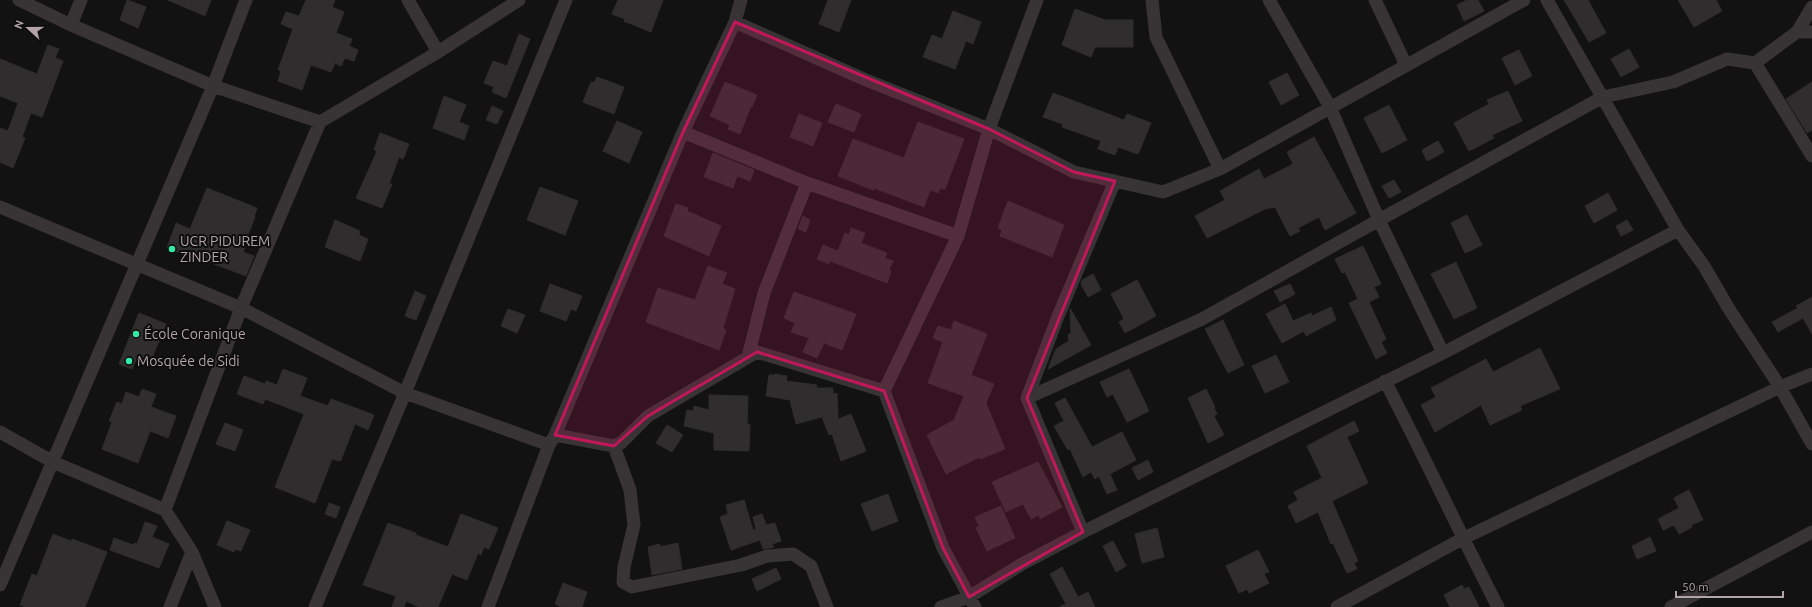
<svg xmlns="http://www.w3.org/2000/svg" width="1812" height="607" viewBox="0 0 1812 607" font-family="Ubuntu,sans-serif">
<rect width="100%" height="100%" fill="#131212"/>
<path fill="#2f2d2d" stroke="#2f2c2c" d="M127 0 146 7 138 28 120 20Z
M168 0H211L205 16Z
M306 0H335L332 7 344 12 336 33 352 39 349 46 358 50 354 61 345 58 341 66 335 63 331 72 311 65 302 90 278 81 281 71 278 70 293 29 281 24 286 12 299 16Z
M618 0H663L651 32 624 21 625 19 612 14Z
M828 0H851L839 32 819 24Z
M1467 0H1478L1484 11 1464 21 1457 5Z
M1564 0H1588L1606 33 1589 42Z
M1678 0H1716L1722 11 1694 27Z
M1075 9 1105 20H1133V47H1095L1091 57 1062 45Z
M953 11 981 22 973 44 966 41 955 69 923 57 932 35 942 39Z
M519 34 530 39 506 98 492 92 494 87 484 83 493 61 507 66Z
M48 45 59 49 55 58 63 61 42 117 31 113 22 137 25 138 13 168 0 162V128L8 131 18 103 0 96V59L37 74Z
M1629 49 1639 67 1621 77 1611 59Z
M1519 50 1532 76 1515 85 1502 58Z
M1287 73 1299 95 1281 105 1269 82Z
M597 77 624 87 614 114 583 102 591 82 594 83Z
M725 82 757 95 752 107 751 106 740 134 728 129 730 125 710 116Z
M1812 82V130L1807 133 1786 99Z
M1508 91 1522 121 1492 135 1494 138 1469 151 1454 123 1489 104 1487 100Z
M1053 93 1124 120 1127 114 1151 123 1138 154 1118 147 1115 155 1098 149 1101 141 1062 127 1063 124 1043 117Z
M444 96 466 105 459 122 469 126 464 140 433 128Z
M836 104 861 114 854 132 828 122Z
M1389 105 1407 140 1382 153 1364 118Z
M492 106 503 111 497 124 486 120Z
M799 114 822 123 813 146 790 137Z
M617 121 642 132 629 163 603 151Z
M918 122 964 139 945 189 940 188 938 193 930 190 924 207 874 188 873 190 838 176 853 139 904 158Z
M380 133 409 144 403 159 399 157 389 184H392L382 208 356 198 377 151 374 150Z
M1314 137 1356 213 1325 230 1319 217 1298 228 1300 231 1290 236 1275 207 1265 209 1207 238 1195 216 1225 200 1220 191 1259 169 1264 179 1293 164 1287 152Z
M1438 141 1444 152 1427 161 1422 150Z
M713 153 754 170 750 181 737 176 733 188 704 177Z
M1394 180 1401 192 1389 198 1382 186Z
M540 187 578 201 565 235 527 220Z
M207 188 257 208 254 217H255L244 245H246L243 252 254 256 246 276 196 257 195 259 167 248 176 223 190 229Z
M1608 193 1617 210 1594 223 1585 206Z
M1008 201 1064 225 1052 257 1000 236 1002 230 998 228Z
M676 204 688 208 687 211 721 226 709 256 664 236Z
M1467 215 1482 245 1465 253 1451 223Z
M803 216 810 220 806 232 798 229Z
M335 220 360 231 359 235 368 239 360 261 325 247Z
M1627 220 1633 230 1621 236 1616 226Z
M851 228 865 233 861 243 887 253 885 258 893 261 889 270 891 271 887 283 830 261 829 264 817 259 823 245 838 251 845 233 849 235Z
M1363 246 1381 284 1374 287 1379 297 1369 302 1386 339 1381 342 1387 353 1376 359 1349 303 1358 299 1345 272 1342 273 1335 259Z
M1456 262 1477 308 1454 319 1431 274Z
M708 266 727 273 722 284 735 289 723 328 726 330 719 350 646 322 658 288 695 300Z
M1093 274 1101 290 1088 297 1081 284 1082 280Z
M1137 280 1156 316 1125 333 1119 322 1124 319 1111 294Z
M550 284 582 296 576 311 571 309 566 321 540 311Z
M1290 284 1295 294 1280 302 1274 291Z
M415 291 426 296 416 320 405 316Z
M794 292 856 314 842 350 824 343 817 358 803 352 809 338 791 332 795 323 784 318Z
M1812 297V334L1803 318 1778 332 1772 322 1798 308 1796 306Z
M1285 304 1293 321 1311 313 1312 316 1331 307 1336 320 1306 336 1304 331 1282 343 1266 314Z
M1070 308 1091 345 1048 369 1056 349 1069 341 1068 335 1071 333Z
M508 309 525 315 517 333 501 326Z
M139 313 166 324 149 365 136 360 132 369 119 364Z
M1223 320 1244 365 1228 373 1205 329Z
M954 321 987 334 971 375 994 384 986 403 1005 449 980 459 979 457 946 474 927 435 954 420 964 396 928 383 943 342 933 338 938 326 951 330Z
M1540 348 1560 389 1520 406 1522 410 1490 425 1481 405 1435 432 1421 405 1436 397 1431 388 1486 359 1493 372Z
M1276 355 1289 382 1265 393 1252 366Z
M283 369 307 378 300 396 328 406 331 399 374 415 368 430 355 424 341 460 339 461 332 459 315 503 275 487 304 414 265 399 263 404 237 394 244 376 265 384 266 381 277 385Z
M1129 369 1149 411 1127 422 1113 394 1107 397 1100 382Z
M775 374 787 376 786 381 817 385 816 388H833V394L837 393 838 419 851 414 866 451 841 461 832 434 829 435 822 417 796 424 790 400 766 396 769 375H775Z
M142 389 156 394 151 407 176 416 168 438 150 431 138 463 102 449 112 422 109 421 117 402 122 404 126 392 139 397Z
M1206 389 1215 407 1214 408 1217 414 1214 416 1224 435 1208 443 1188 398Z
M709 395 748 396 747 424H750L749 451 714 450V433L684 426 687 410 693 411 694 406 709 410Z
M1065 398 1092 447 1122 432 1136 460 1110 474 1117 490 1107 494 1099 476 1095 479 1091 472 1083 477 1070 449 1068 450 1054 426 1064 421 1055 403Z
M1354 421 1359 431 1347 437 1368 483 1332 501 1358 561 1354 563 1357 569 1347 573 1333 543 1331 544 1318 512 1296 523 1288 506 1298 500 1294 492 1322 478 1307 446Z
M225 423 243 430 235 451 216 444Z
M667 425 683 435 672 452 656 443Z
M1148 460 1153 472 1138 480 1132 468Z
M1038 462 1062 507 1040 519 1039 515 1031 519 1023 504 1006 512 992 482Z
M1689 490 1703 520 1691 525 1692 527 1679 534 1674 525 1663 530 1658 519 1679 508 1674 498Z
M888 494 898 521 872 531 861 504Z
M744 500 753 530 756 529 753 517 762 514 766 525 775 523 781 541 772 544 774 547 763 549 760 540 731 550 720 517 728 514 726 505Z
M329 503 340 507 336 518 325 514Z
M1001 506 1015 538 987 551 976 528 979 526 975 517Z
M461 514 498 528 489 549 484 547 481 555 478 553 467 580 452 574 438 607H419L406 601 404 607H392L396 596 363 585 388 523 416 533V535L448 547Z
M227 521 250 530 241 551 235 549 234 552 217 545Z
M145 522 157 526 152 537 169 544 159 568 110 550 114 538 133 545 134 543 137 544Z
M1157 528 1164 557 1142 563 1135 534Z
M53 534 71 541 72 539 107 552 85 607H26L20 605 32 574 37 576Z
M1650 537 1656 551 1637 559 1632 546Z
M1113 541 1126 566 1116 572 1103 546Z
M678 543 682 569 652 575 648 547 660 544V547Z
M1258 550 1269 572 1264 574 1269 583 1249 593 1247 589 1239 593 1226 566Z
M1062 567 1078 597 1088 592 1095 607H1059L1066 604 1050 574Z
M776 568 781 579 757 591 752 579Z
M563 583 587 592 582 607H562L555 604Z
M1462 585 1464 589 1469 587 1479 607H1450L1444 595Z"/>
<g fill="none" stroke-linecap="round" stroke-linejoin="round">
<path stroke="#383334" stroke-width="13" d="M19 0 71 25 213 86 320 122
M408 0 438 52
M1152 0 1156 37 1220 169
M1269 0 1330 107 1379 220 1443 353
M1375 0 1406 65
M1547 0 1678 230 1704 266 1729 309 1780 387 1812 444
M735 22 866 80 989 129 1074 172 1163 192 1220 169 1524 0
M71 25 81 0
M1797 32H1812
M1755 63 1812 156
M683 132 807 183 958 236
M0 207 241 308 405 393 549 445
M748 357 764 293 807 183
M1385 381C1424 455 1459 532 1498 607
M884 391 958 236 989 129 1037 0
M1027 398 1202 319 1379 220 1603 97 1673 82 1727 59 1755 63 1797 32 1812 7
M0 432 53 462 165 510 192 552 215 607
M555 435 614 446 621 443 648 416 757 352 884 391 943 548 975 607
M614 446 630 490 634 525 624 567 623 582 632 587 741 565 767 556 793 554 811 566 827 607
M165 510 241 308 320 122 438 52 519 0
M1083 532 1027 398 1059 314 1115 181
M0 585 213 86 246 0
M170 607 192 552
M315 607 405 393 566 0
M488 607 549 445 555 435 683 132 735 22 741 0
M941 607 969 597 1022 564 1083 532 1443 353 1678 230
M1337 607 1462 539 1780 387 1812 374
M1671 607 1812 532"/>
</g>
<path fill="#c2185b" fill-opacity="0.2" stroke="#c2185b" stroke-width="3" stroke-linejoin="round" d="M735 22 989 129 1074 172 1115 181 1027 398 1083 532 969 597 943 548 884 391 757 352 648 416 614 446 555 435 683 132Z"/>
<g fill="#33eaa6" stroke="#0e0d0d" stroke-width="1.5">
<circle cx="172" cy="249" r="4"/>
<circle cx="136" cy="334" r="4"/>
<circle cx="129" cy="361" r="4"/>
</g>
<g text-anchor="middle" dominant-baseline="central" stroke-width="4" stroke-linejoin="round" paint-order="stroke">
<g font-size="14" fill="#b3a4a9" stroke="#0e0d0d" text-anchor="start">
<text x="180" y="241">UCR PIDUREM<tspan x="180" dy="16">ZINDER</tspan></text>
<text x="144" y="334">École Coranique</text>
<text x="137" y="361">Mosquée de Sidi</text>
</g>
</g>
<g transform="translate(28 28) rotate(291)" stroke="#0e0d0d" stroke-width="3" paint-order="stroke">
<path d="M0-3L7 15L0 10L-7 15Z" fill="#b3a4a9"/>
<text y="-6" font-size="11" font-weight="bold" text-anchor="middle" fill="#b3a4a9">N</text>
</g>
<path d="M1676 591v6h107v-6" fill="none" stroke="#b3a4a9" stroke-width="2"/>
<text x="1682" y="591" font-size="12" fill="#b3a4a9" stroke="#0e0d0d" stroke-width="3" paint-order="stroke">50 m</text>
</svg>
